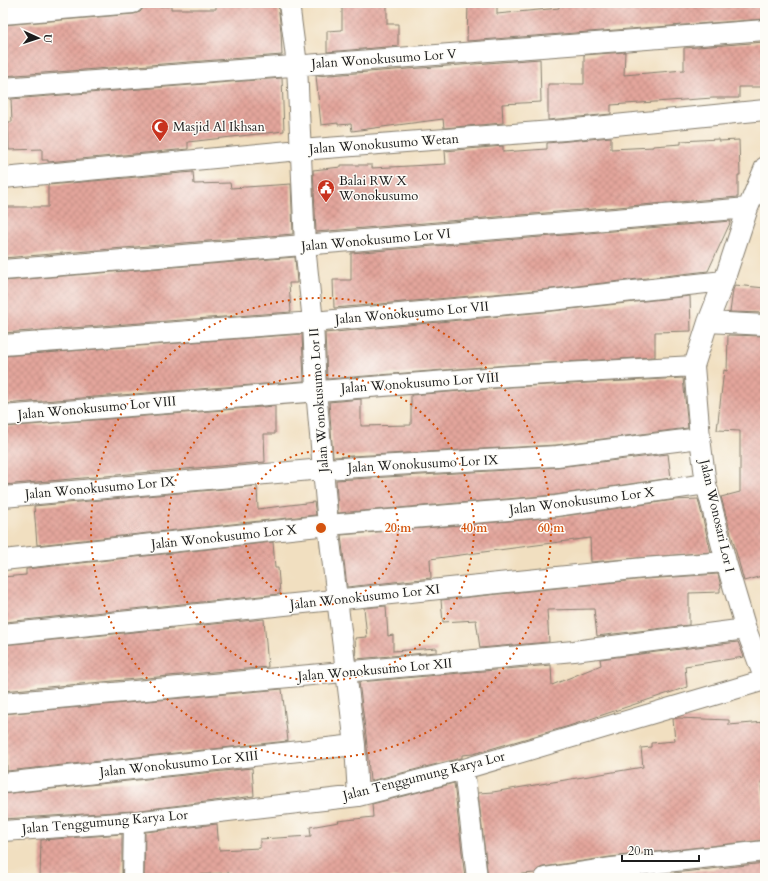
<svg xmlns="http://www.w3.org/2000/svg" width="768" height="881" viewBox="0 0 768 881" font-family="Cardo,serif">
<defs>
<pattern id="building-cross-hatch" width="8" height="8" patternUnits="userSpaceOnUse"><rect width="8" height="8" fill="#e3a59b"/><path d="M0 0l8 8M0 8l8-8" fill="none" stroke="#c28d85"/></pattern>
</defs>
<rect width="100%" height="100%" fill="#fdfcf7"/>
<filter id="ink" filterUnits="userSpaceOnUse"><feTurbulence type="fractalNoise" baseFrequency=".025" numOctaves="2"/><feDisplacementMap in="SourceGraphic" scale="8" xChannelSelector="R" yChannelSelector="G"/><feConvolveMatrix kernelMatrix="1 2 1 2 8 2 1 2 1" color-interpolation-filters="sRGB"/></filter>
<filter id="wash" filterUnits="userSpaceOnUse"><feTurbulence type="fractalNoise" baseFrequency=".012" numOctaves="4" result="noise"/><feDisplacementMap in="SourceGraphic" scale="16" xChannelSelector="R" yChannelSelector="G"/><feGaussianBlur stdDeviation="0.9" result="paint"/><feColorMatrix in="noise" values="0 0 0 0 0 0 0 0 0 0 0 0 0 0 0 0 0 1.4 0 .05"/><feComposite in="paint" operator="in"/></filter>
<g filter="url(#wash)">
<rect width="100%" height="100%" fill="#f1dfc0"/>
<g id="blocks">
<path fill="url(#building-cross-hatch)" d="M216 3H278L281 32 282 55 3 76V25L134 14 140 12 144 7 171 6V9H216Z
M342 3H387V24H398V46L327 52V31L342 30Z
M468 3H497V14L559 8V3H765V19L467 41Z
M765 42V81L762 82V87H739V98H713L611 105V114L548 120V84H584V55L625 52 624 75 684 70V48Z
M540 59 541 102 502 104 503 123 444 128 443 119 352 131 351 124 338 125V123L321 125 316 76Z
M282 78 284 131 188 142V149L48 162V160H42V149L9 150 8 122H12L11 99Z
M611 137V149L653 147V146L681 144V141L719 139V141L739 140 740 175H738V197L316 232 313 170 341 167V165H372V168L446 164 445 151 503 146V152L547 149V143Z
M193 172 194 184 230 183 231 188 291 184 293 234 3 258V207H48V185Z
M731 221 708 271 551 289 334 308 333 280H351V253Z
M295 257 297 283H289L291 312 3 333V281Z
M735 285 765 288V313L730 312 733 290Z
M690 296 691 331 655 332V357L509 365 327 379 325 333 553 311Z
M302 334 304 381 3 404V356Z
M728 335 765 336V575L744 581 721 497 740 492V431L717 430 724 370 727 371Z
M683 378 688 428 556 445 333 457 329 402 361 399V426L411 425V395L511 387Z
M275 406V434H264L265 462 3 485V427Z
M668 454 671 478 555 495 338 513 336 480 558 467Z
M257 486 258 509 314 502 316 515 37 545 34 506Z
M698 499 711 552 591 562 590 538 430 559 431 578 347 587 341 535 557 517 674 500Z
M273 542 275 568H278L280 594 5 622 3 577 26 575V569Z
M718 574 721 587 720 588V592L689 593V625L597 636 594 609 547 610 549 642 480 648 476 620 443 622 441 600 645 579Z
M386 606 388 636 393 635V651L437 648V652L356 659 355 638 367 637 364 608Z
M264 619 268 667 3 691V645Z
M738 642 744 657 685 666 687 687 569 726 473 754 462 755V758H461L370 781 366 736 359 682 551 665 552 685 601 665 600 659Z
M282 689 288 741 7 771 6 732H3V714Z
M678 718 729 720V725L765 722V781L761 782 765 823V840L610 857 543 867 538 869 535 873 501 876V878H488L478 793 493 792 643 767 641 748 651 747V743L675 741 673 719Z
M252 768 254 796 133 811 3 819V794Z
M454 783 465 878H229V873L144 878 145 832 217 824 219 850 260 848V839L311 836 310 827 339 822 338 821 373 817 372 804Z
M122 834V878H40L41 840Z
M765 863V878H674V873Z"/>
</g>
</g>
<g filter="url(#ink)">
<use href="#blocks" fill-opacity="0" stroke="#867e6e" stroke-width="1"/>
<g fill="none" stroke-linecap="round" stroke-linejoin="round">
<g stroke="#867e6e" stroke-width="22">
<path id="minor" d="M289 3 297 65 305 246 313 322 316 390 328 525 355 745 358 796
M3 14 133 3
M3 88 765 30
M765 167 748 208 724 281 708 322 694 366 700 438 706 484 726 562 746 629 765 680
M3 178 300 150 565 130 765 110
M3 270 748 208
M708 322 765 325
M3 345 313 322 552 300 724 281
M3 416 510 376 694 366
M3 497 323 469 557 456 700 438
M3 560 328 525 556 506 706 484
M3 634 644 568 726 562
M3 703 574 651 746 629
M464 769 477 878
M3 783 355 745
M3 831 134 822 358 796 464 769 765 680
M133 878 134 822
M545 878 612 868 765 851"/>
</g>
<use href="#minor" stroke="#fff" stroke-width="20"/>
</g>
</g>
<g fill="none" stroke="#d4530e" stroke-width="2" stroke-dasharray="2 4">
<circle cx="321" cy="528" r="77"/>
<circle cx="321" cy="528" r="153"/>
<circle cx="321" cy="528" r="230"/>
</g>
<defs>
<g id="mosque-pin" transform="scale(0.9)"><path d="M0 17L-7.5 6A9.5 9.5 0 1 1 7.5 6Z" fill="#c8321e" stroke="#fdfcf7"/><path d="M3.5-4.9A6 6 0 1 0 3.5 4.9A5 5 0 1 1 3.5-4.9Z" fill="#fff"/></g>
<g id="civic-pin" transform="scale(0.9)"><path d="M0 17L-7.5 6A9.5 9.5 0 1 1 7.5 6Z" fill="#c8321e" stroke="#fdfcf7"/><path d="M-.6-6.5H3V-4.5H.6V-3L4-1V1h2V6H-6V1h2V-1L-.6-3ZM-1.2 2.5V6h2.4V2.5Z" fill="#fff"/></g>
</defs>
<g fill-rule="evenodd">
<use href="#mosque-pin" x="160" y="127"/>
<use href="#civic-pin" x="326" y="188"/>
</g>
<g text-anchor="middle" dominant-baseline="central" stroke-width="3" stroke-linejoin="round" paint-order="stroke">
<g font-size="13" fill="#1c1c1c" stroke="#fdfcf7">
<text transform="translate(384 59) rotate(-4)">Jalan Wonokusumo Lor V</text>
<text transform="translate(384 144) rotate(-4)">Jalan Wonokusumo Wetan</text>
<text transform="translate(376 240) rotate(-5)">Jalan Wonokusumo Lor VI</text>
<text transform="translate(412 313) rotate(-5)">Jalan Wonokusumo Lor VII</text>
<text transform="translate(420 383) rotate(-4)">Jalan Wonokusumo Lor VIII</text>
<text transform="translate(319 400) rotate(-94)">Jalan Wonokusumo Lor II</text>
<text transform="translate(97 408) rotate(-5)">Jalan Wonokusumo Lor VIII</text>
<text transform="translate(423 464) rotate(-3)">Jalan Wonokusumo Lor IX</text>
<text transform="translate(100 488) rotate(-5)">Jalan Wonokusumo Lor IX</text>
<text transform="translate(582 501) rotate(-7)">Jalan Wonokusumo Lor X</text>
<text transform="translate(717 516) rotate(77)">Jalan Wonosari Lor I</text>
<text transform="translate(224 537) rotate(-6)">Jalan Wonokusumo Lor X</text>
<text transform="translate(365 597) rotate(-6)">Jalan Wonokusumo Lor XI</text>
<text transform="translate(375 670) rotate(-5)">Jalan Wonokusumo Lor XII</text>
<text transform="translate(179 764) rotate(-6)">Jalan Wonokusumo Lor XIII</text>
<text transform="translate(424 776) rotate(-14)">Jalan Tenggumung Karya Lor</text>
<text transform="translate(105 822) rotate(-5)">Jalan Tenggumung Karya Lor</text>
</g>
<g font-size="13" fill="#1c1c1c" stroke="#fdfcf7" text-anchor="start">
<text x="173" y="127">Masjid Al Ikhsan</text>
<text x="339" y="181">Balai RW X<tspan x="339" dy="15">Wonokusumo</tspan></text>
</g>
</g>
<circle cx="321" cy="528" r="6" fill="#d4530e" stroke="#fdfcf7" stroke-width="2"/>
<g font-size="12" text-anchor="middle" font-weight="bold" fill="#d4530e" stroke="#fdfcf7" stroke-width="3" stroke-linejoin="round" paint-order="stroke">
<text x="398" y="532">20 m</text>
<text x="474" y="532">40 m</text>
<text x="551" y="532">60 m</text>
</g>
<rect width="768" height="881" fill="none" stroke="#fdfcf7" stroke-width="16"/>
<g transform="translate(38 38) rotate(93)" stroke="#fdfcf7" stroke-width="3" paint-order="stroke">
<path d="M0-3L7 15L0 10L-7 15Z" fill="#1c1c1c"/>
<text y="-6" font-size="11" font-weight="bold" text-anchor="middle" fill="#1c1c1c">U</text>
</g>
<path d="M622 855v6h77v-6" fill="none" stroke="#1c1c1c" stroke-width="2"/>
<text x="628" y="855" font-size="12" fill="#1c1c1c" stroke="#fdfcf7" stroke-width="3" paint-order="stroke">20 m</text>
</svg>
